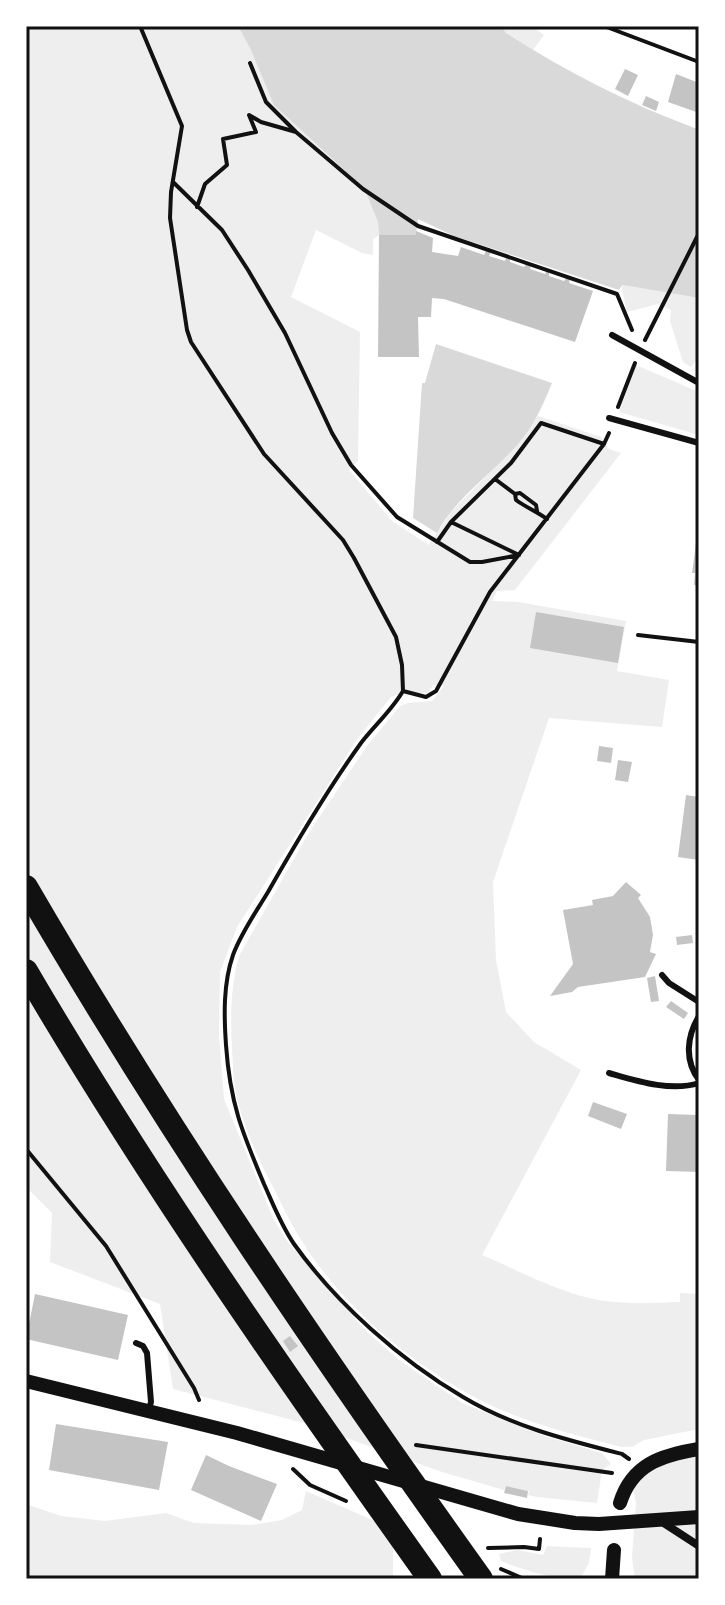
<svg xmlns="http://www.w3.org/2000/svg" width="725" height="1605" viewBox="0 0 725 1605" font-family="Lora,serif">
<rect width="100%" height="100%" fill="#fff"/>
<path fill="#eee" d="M26 26H238L251 50 364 188 378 222 379 235 373 239V255L362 253 316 230 291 297 360 332 358 461 349 470 392 521 429 545 450 513 516 446 538 416 601 437 609 449 621 453 515 590 497 591 492 601 518 602 626 621 617 671 669 680 662 727 549 718 493 882 496 960 506 1012 534 1042 581 1070 482 1255C520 1271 562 1295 605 1301 630 1304 654 1303 680 1302V1293L699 1294V1429L644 1440 632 1447H621C569 1433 514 1420 467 1393 403 1357 342 1304 303 1243 292 1226 283 1207 274 1189 260 1162 247 1135 239 1106 233 1087 233 1065 232 1046 230 1015 231 985 239 956L308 834 367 746 400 706 408 703 432 701 444 686 433 685 428 693 399 694 391 697 358 738 237 927 220 972 219 1035 224 1099 273 1218 287 1241 367 1332 399 1360 462 1403 544 1436 602 1453 611 1464 602 1470 597 1503 537 1497 528 1495 529 1491 506 1486 504 1490 442 1472 304 1423 173 1389 160 1304 50 1262 52 1213 26 1187Z
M501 26H531L544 35 533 50 506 33Z
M621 285 699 298V356L691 367 683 362 670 321 671 310 658 304 627 312Z
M636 365 699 392V435L619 412Z
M699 1450V1579H635L632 1558 636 1503 631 1478Z
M306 1491 393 1529V1577L26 1579V1504L61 1516 105 1521 166 1513 194 1523 252 1525 282 1520 302 1510Z
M547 1546 591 1548 589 1563 580 1579C552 1579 527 1571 501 1561L499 1554 517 1550 543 1555Z"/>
<path fill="#d9d9d9" d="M238 26H501L506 33C566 72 630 104 697 129L699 133V298L622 285 619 290 454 236 418 219 416 235H379L378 222 364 188 274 105 251 50Z
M436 344 552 383C543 405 534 426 518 444 493 473 455 498 437 533L413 518 422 383H425Z"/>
<path fill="#c4c4c4" d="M625 69 638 75 628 96 615 89Z
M676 74 699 83V113L668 102Z
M646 96 659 102 656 111 642 105Z
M416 231 433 238 432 252 458 256 461 247 484 255 486 251 491 252 489 256 505 261 506 258 510 259V262L524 267 526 264 531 266 530 269 545 274 547 270 549 271V276L564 281 566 278 570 279 569 283 593 291 575 342 444 299 432 298 431 317H418L419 357H378L379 235H416Z
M697 536H699V586L694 585 695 573H692Z
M536 612 624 627 618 663 530 648Z
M599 746 613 748 611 763 597 761Z
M618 760 632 762 628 782 615 780Z
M686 795 699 797V860L678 857Z
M626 882 641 895 638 898 650 917 653 935 650 952 656 954 645 977 578 987 572 992 550 996 573 964 563 910 593 905 592 900 613 896Z
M692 935 693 943 677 945 676 937Z
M655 976 659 1001 651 1002 647 978Z
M671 1001 688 1013 684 1019 666 1007Z
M593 1102 627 1114 621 1129 588 1116Z
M668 1114 699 1115V1172L666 1171Z
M35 1294 128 1315 118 1360 26 1339Z
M290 1336 298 1346 290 1352 283 1341Z
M56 1424 168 1442 159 1490 49 1470Z
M206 1455 229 1466 277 1484 261 1521 191 1490Z
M506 1486 528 1491 527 1498 504 1493Z"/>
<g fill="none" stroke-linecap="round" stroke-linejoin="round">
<path stroke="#111" stroke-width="4" d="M140 26 182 126 171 192 170 218 187 330 191 342 264 454 343 540 354 558 396 637 402 665 403 691
M604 26 699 62
M250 63 266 102 296 132 363 189 418 226 617 294 632 330
M173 182 222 230 248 270 285 333 332 433 351 465 397 517 470 562H482L519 555
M197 207 205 184 227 165 223 139 256 132 249 115 261 122 296 132
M645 340 699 233
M618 407 635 363
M495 479 515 494 516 500C527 508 536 511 547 519
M515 494 520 493 536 505 537 511
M437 542 451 522
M517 554 451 522 511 463 541 423 604 444
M638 635 699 642
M403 691C392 710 374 726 361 743 327 790 297 841 268 892 256 912 241 933 233 955 223 984 224 1016 226 1045 230 1103 242 1132 264 1184 273 1204 281 1225 294 1244 336 1303 400 1360 463 1397 511 1426 567 1440 622 1454L629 1459
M403 691 426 697 436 691 490 592 604 444 609 433
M26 1149 106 1246 194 1388 199 1400
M416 1445 612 1473
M293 1469 310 1485 346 1501
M488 1548 524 1547 539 1549 540 1539
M501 1569 524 1579"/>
<path stroke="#111" stroke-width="6" d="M612 335 699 383
M609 418 699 443
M662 975 669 983 699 1002
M699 1016C687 1036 684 1060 699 1080
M609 1073C637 1081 671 1092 699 1083
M136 1343 143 1346 147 1353 151 1402 149 1409"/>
<path stroke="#111" stroke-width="8" d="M662 1522 699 1546"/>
<path stroke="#111" stroke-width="14" d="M26 1381 237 1433 518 1514 575 1523 599 1524 699 1517
M620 1503C632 1464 662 1455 699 1449
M612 1579 614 1550"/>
<path stroke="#111" stroke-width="24" d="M26 887C165 1126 320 1354 481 1579
M26 971C149 1181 289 1381 430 1579"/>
</g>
<rect width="725" height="1605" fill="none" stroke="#ffffff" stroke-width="56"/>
<rect x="28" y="28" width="669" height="1549" fill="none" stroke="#111" stroke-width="3"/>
</svg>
